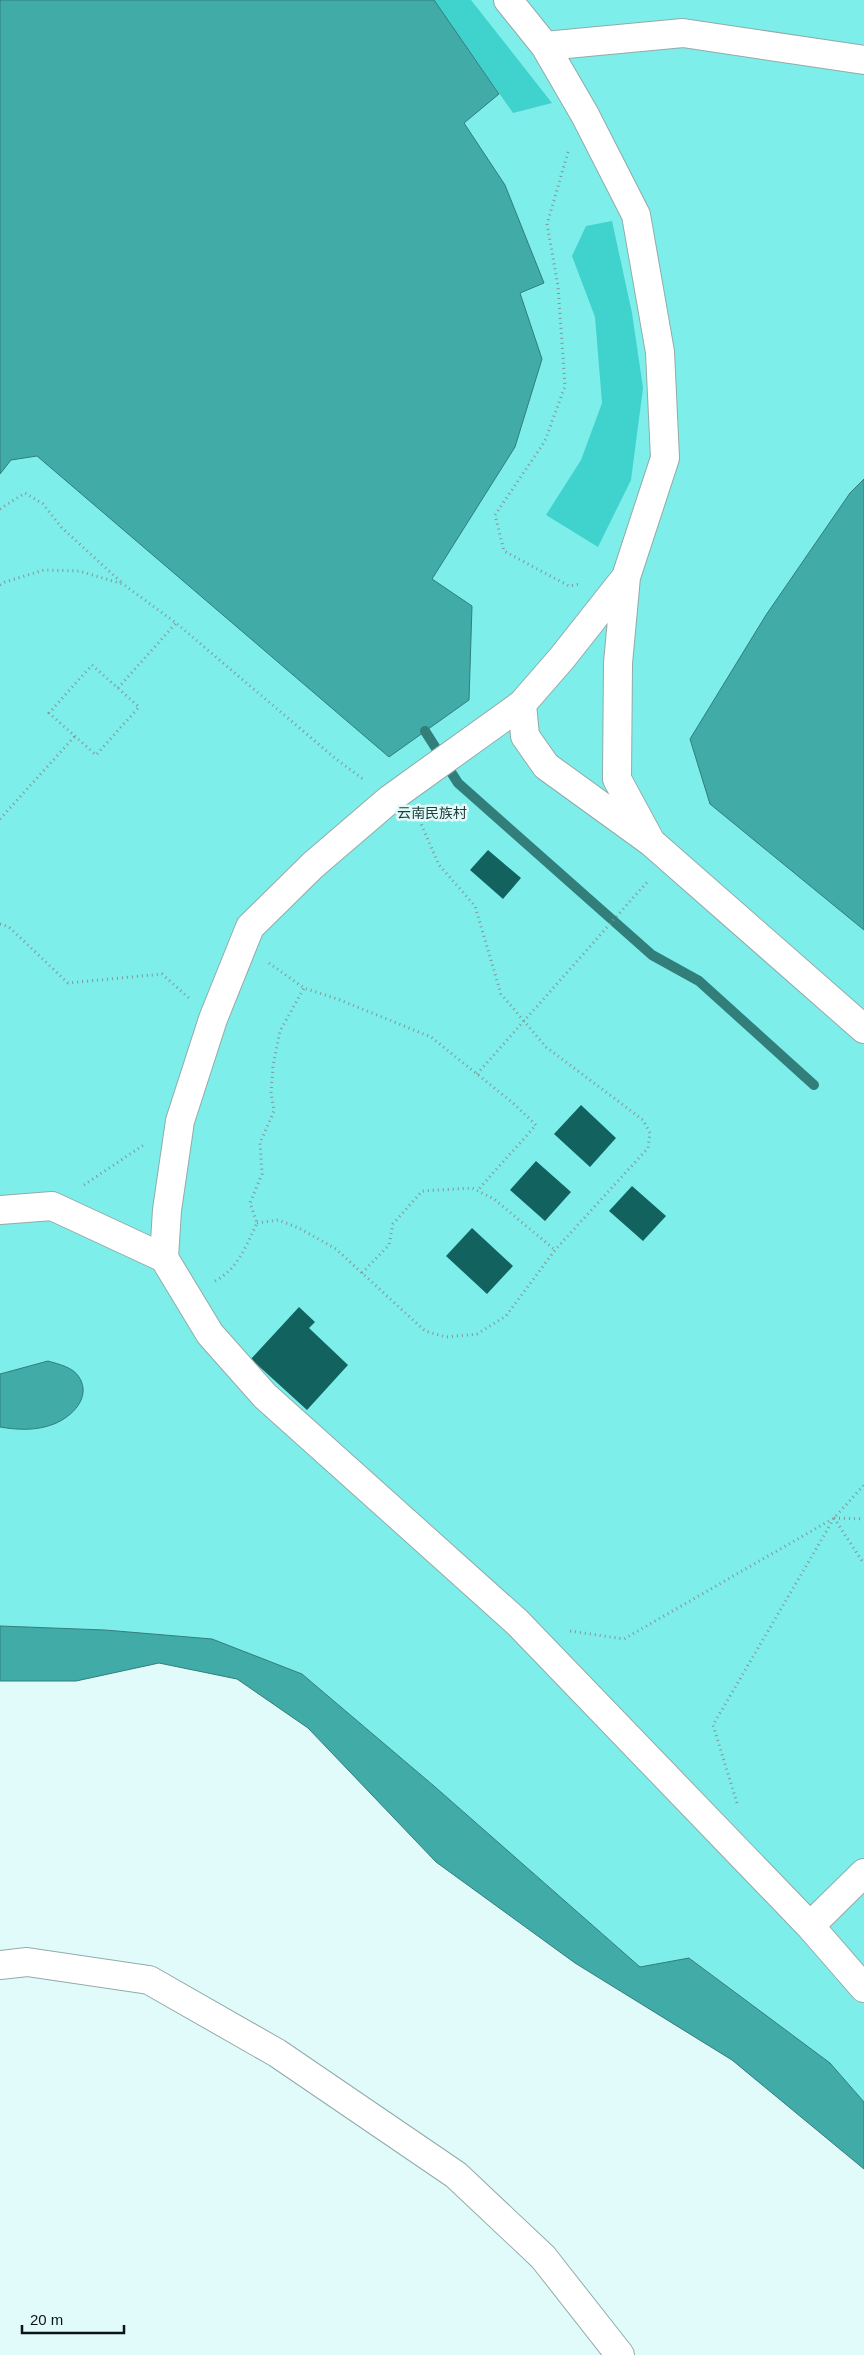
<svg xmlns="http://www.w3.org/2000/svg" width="864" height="2355" font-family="Helvetica,'Noto Sans SC',sans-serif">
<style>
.green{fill:#7eeeea}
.forest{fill:#40d2cd}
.water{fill:#41aba7;stroke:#317e7b}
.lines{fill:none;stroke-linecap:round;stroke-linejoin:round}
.stream{stroke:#317e7b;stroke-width:10}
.building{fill:#12625f}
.minor-casing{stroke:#92abaa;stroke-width:30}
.path{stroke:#839696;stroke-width:3;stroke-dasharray:1 4;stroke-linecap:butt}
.minor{stroke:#fff;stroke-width:28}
.labels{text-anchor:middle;stroke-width:5;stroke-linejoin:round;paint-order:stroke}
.park-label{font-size:14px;fill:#233b3a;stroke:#e0fbfa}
</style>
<rect width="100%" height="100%" fill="#e0fbfa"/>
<path class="green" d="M0 0H864V2102L830 2063 690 1958 640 1967 434 1786 302 1674 212 1639 105 1630 0 1626Z"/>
<path class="forest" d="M434 0H471L552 103 513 113Z
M612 221 632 313 643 388 631 480 598 547 546 515 581 460 602 403 595 317 572 256 586 226Z"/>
<path class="water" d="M0 0H434L499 94 464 123 505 185 544 283 520 293 542 359 515 447 432 579 472 606 469 700 389 757 37 456 11 460 0 474Z
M864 479V930L710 804 690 739 766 615 850 493Z
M48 1361C58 1364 73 1367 79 1377 92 1397 72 1417 54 1424 36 1431 18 1430 0 1427V1374Z
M0 1626 105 1630 212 1639 302 1674 434 1786 640 1967 689 1958 830 2063 864 2102V2169L732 2060 575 1963 436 1862 308 1728 237 1679 159 1663 76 1681H0Z"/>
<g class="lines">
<path class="stream" d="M425 731 458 783 652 955 699 981 814 1085"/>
</g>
<path class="building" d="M488 850 521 878 503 899 470 870Z
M581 1105 616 1138 590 1167 554 1134Z
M536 1161 571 1192 545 1221 510 1190Z
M632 1186 666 1216 643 1241 609 1211Z
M472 1228 513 1266 487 1294 446 1256Z
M299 1307 315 1322 309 1328 348 1365 307 1410 251 1359Z"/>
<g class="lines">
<g class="minor-casing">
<path id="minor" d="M508 0 545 46 585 115 636 215 660 352 665 458 626 577 618 663 617 779 651 842
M545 46 683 33 864 60
M626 577 562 658 522 704 390 799 313 865 250 927 213 1019 180 1121 167 1210 164 1258 210 1334 265 1396 517 1622 810 1926 864 1988
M522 704 525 736 546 766 651 842 864 1029
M0 1210 52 1206 164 1258
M810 1926 864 1873
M0 1965 27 1962 149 1980 277 2053 456 2175 543 2257 620 2355"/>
</g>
<path class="path" d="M568 152 547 224 558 286 565 386 545 441 495 515 504 551 569 586 580 584
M0 509 25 493 43 504 62 528 121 582
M0 585 5 582 44 570 79 571 123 584 176 623 336 759 363 779
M92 665 139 707 96 755 49 713Z
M118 688 176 623
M0 819 75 736
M0 924 9 927 68 983 162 974 189 998
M269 963 304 988 340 1000 431 1037 513 1103 536 1125 477 1191
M477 1074 648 881
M84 1185 145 1144
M257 1223 278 1220 299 1228 336 1249 425 1331 446 1337 477 1334 506 1316 555 1250 648 1148 650 1133 643 1120 546 1047 501 994 475 906 439 865 418 817
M362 1273 389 1245 393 1224 422 1191 472 1188 494 1199 555 1250
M215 1281C238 1269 246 1246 257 1223L250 1203 262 1174 260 1143 274 1111 271 1093 273 1066 280 1031 304 988
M834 1518 864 1564
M834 1518 864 1519
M570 1631 624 1639 834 1518 864 1485
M737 1803 713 1725 833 1520"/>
<use href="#minor" class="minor"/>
</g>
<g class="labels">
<g class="park-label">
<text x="432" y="818">云南民族村</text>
</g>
</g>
<path d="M22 2325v8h102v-8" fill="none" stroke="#0c1515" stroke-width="2.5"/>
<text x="30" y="2325" font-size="15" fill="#0c1515" stroke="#e0fbfa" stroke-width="4" paint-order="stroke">20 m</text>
</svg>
